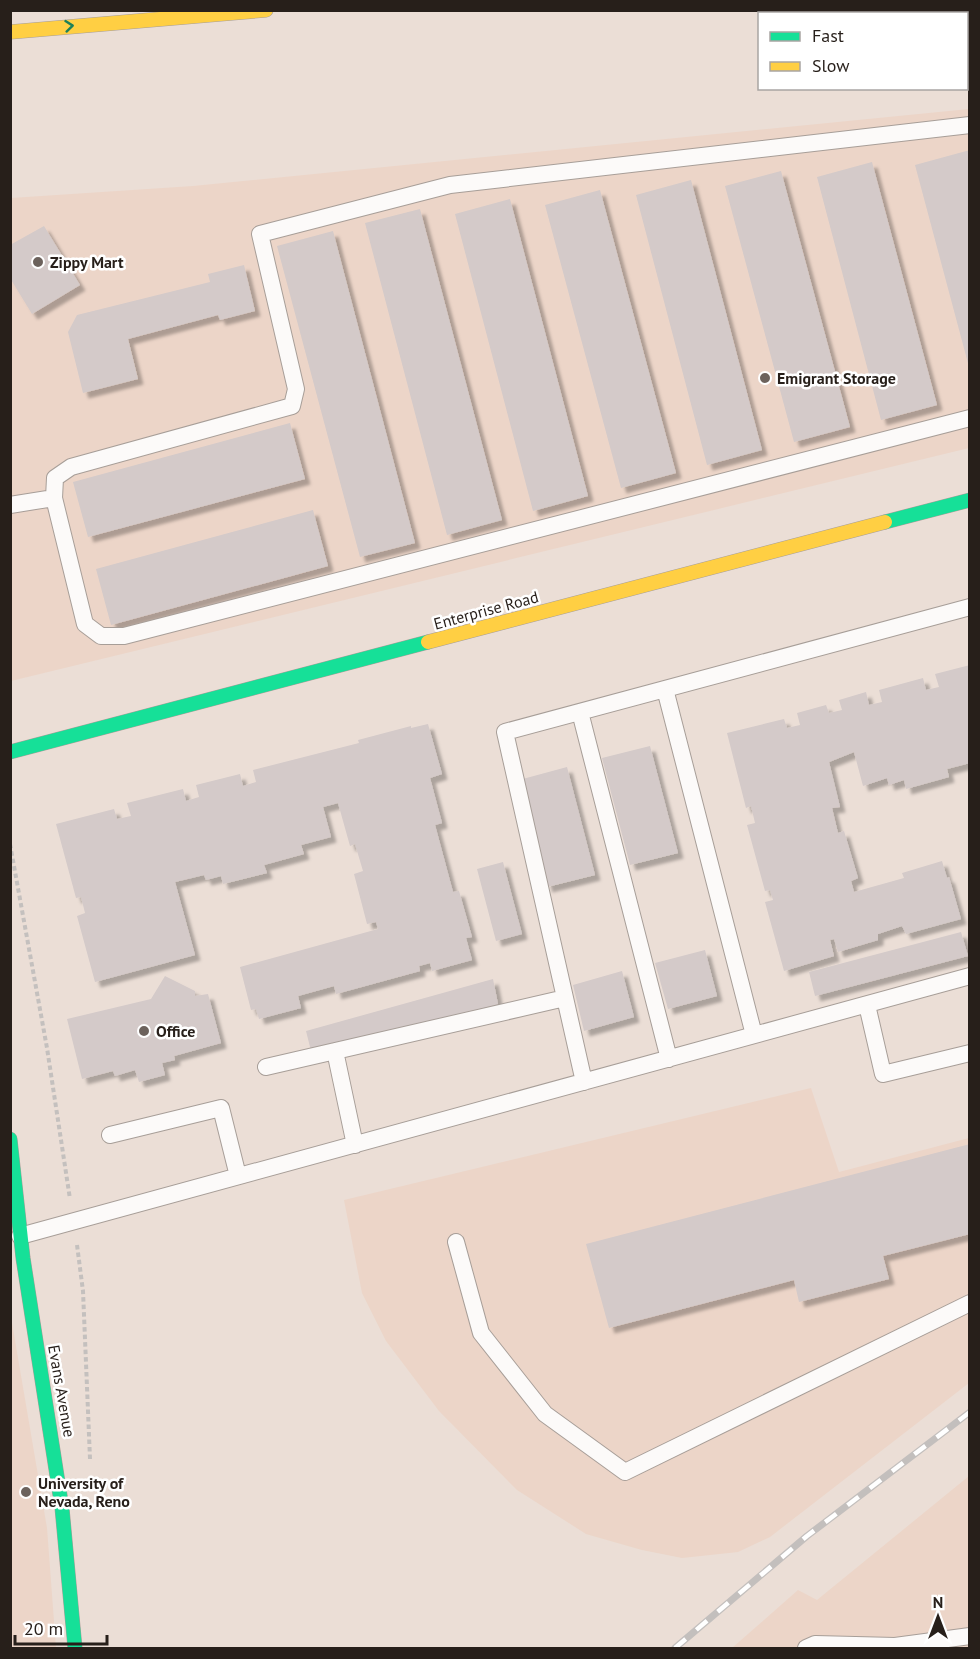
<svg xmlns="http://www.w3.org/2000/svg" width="980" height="1659" font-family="'PT Sans',sans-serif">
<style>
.built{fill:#ecd5c8}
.building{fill:#d4cac9;filter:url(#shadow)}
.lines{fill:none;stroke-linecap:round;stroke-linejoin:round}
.lane-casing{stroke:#a79e98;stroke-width:18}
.fast-casing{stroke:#a79e98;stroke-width:15}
.slow-casing{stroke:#a79e98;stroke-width:15}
.path{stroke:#c4c0be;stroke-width:4;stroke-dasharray:4.5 3;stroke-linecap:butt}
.lane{stroke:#fcfaf9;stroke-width:16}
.fast{stroke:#16e098;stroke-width:14}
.slow{stroke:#ffcf43;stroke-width:14}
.rail-casing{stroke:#c3bfbd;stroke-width:7}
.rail{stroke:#fff;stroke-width:4.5;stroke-dasharray:14;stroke-linecap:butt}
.oneway{stroke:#1e8059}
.poi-dot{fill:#6c625c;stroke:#fff;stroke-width:2}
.labels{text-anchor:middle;stroke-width:5;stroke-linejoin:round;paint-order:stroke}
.poi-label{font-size:16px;font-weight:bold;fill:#271f1a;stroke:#fff;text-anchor:start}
.street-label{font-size:16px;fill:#271f1a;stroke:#fff}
</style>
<defs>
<filter id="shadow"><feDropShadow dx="5.5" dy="5.5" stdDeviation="1.5" flood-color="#0004"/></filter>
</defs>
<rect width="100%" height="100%" fill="#ebded6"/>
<path class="built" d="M969 109V448L11 681V198L193 186Z
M811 1088 839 1172 969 1138V1383L770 1537 738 1552 682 1558 642 1550 586 1534 517 1490 439 1411 386 1341 362 1293 344 1200Z
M10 1311 47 1528 56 1648H11Z
M969 1476V1648H732L798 1590 817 1600Z"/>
<path class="building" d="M970 150V367H969L915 165Z
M872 162 937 405 881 420 817 177Z
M781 171 850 427 794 442 725 186Z
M691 180 762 450 707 465 636 195Z
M600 190 676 473 621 488 545 205Z
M510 199 588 496 533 511 455 214Z
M420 209 502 520 447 535 365 223Z
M44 226 80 285 32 314 10 278V245Z
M333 231 415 543 360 557 277 246Z
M244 265 255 311 220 320 218 315 128 339 138 379 83 393 68 332 77 315 210 282 208 274Z
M290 423 305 479 88 537 73 482Z
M313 510 328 566 111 625 96 569Z
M970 665V763L947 769 949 777 906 789 904 780 889 785 887 778 863 786 854 752 829 762 840 807 832 808 838 833 844 831 858 878 851 881 854 892 904 878 902 873 942 861 947 878 949 877 961 919 906 934 902 926 878 934V940L838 952 834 939 830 940 834 956 784 971 765 902 773 900 770 890 765 891 747 825 755 823 751 806 746 808 727 733 784 719 787 728 800 725 797 713 826 705 829 713 842 710 839 700 866 692 869 705 882 702 879 690 923 678 926 690 939 687 935 674Z
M428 724 442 774 430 778 442 823 435 825 453 892 459 891 472 937 466 938 472 960 432 971 430 963 419 966 420 971 336 994 334 986 298 996 301 1008 259 1019 256 1009 251 1010 240 967 378 929 376 922 367 924 354 874 363 871 355 844 350 846 338 803 323 807 331 837 301 845 304 854 264 865 267 873 223 884 221 876 206 880 204 875 175 882 195 955 95 982 77 916 85 913 81 897 76 898 56 824 114 809 117 819 131 816 127 803 183 789 186 801 199 797 196 785 240 774 243 786 256 782 253 770 359 743 358 740 411 726V728Z
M650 746 678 853 630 865 602 758Z
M567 767 595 875 547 887 519 780Z
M503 862 522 934 496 941 477 869Z
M961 932 968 956 815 996 809 972Z
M705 950 717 996 668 1009 655 963Z
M622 971 634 1017 584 1031 573 985Z
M165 976 195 991V996L208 994 221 1043 174 1056 175 1060 162 1063 165 1075 139 1082 135 1070 115 1076 113 1071 82 1079 67 1019 151 999Z
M493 979 498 1004 312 1055 306 1031Z
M970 1144V1234L883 1256 889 1279 799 1302 794 1280 609 1328 586 1244Z"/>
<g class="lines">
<g class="lane-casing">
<path id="lane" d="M54 498 55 478 71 467 292 406 296 389 260 234 450 185 970 125
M10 505 54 498 85 624 101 636H124L970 418
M665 689 754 1035
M580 712 669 1059
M867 1005 883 1074 970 1053
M335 1051 355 1145
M266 1067 565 998
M584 1082 505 732 970 607
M110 1135 221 1108 238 1176
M20 1236 970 976
M456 1242 481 1333 545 1414 625 1472 970 1303
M806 1648 815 1644 895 1646 970 1636"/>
</g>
<g class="fast-casing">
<path id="fast" d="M885 522 970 500
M10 752 428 642
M10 1139 23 1258 62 1508 75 1648"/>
</g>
<g class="slow-casing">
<path id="slow" d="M10 32 266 10
M428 642 885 522"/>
</g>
<path class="path" d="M10 844 47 1048 70 1199
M77 1245 83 1291 90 1459"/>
<use href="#lane" class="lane"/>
<use href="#fast" class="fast"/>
<use href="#slow" class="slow"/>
<g class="rail-casing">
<path id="rail" d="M675 1648 807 1536 970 1412"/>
</g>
<use href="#rail" class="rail"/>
</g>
<defs><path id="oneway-chevron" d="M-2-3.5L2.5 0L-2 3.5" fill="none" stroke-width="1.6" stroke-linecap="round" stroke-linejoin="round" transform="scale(1.5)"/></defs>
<use class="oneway" href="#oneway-chevron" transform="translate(69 26) rotate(-6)"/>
<g class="poi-dot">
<circle cx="38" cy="262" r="6"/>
<circle cx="765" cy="378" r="6"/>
<circle cx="144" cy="1031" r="6"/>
<circle cx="26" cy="1492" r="6"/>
</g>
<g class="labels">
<g class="poi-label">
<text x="50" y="268">Zippy Mart</text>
<text x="777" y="384">Emigrant Storage</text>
<text x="156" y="1037">Office</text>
<text x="38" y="1489">University of<tspan x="38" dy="18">Nevada, Reno</tspan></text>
</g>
<g class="street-label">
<text transform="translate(486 610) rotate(-15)" y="6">Enterprise Road</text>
<text transform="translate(62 1391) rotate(80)" y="6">Evans Avenue</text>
</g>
</g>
<rect width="980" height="1659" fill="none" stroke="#271f1a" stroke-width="24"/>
<rect x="758" y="12" width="210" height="78" fill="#ffffff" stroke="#a9a5a3" stroke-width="1.5"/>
<rect x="770" y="32" width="30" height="9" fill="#16e098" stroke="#a9a5a3" stroke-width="1.5"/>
<text x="812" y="42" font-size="18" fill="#271f1a">Fast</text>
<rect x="770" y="62" width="30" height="9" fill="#ffcf43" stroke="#a9a5a3" stroke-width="1.5"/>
<text x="812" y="72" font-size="18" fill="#271f1a">Slow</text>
<g transform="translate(938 1617)" stroke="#ffffff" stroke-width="4.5" paint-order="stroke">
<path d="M0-4.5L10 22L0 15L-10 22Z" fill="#271f1a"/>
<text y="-9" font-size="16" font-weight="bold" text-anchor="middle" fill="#271f1a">N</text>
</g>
<path d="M15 1635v9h92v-9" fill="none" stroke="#271f1a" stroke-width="3"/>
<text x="24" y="1635" font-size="18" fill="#271f1a" stroke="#ffffff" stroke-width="4.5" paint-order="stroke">20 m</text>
</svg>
